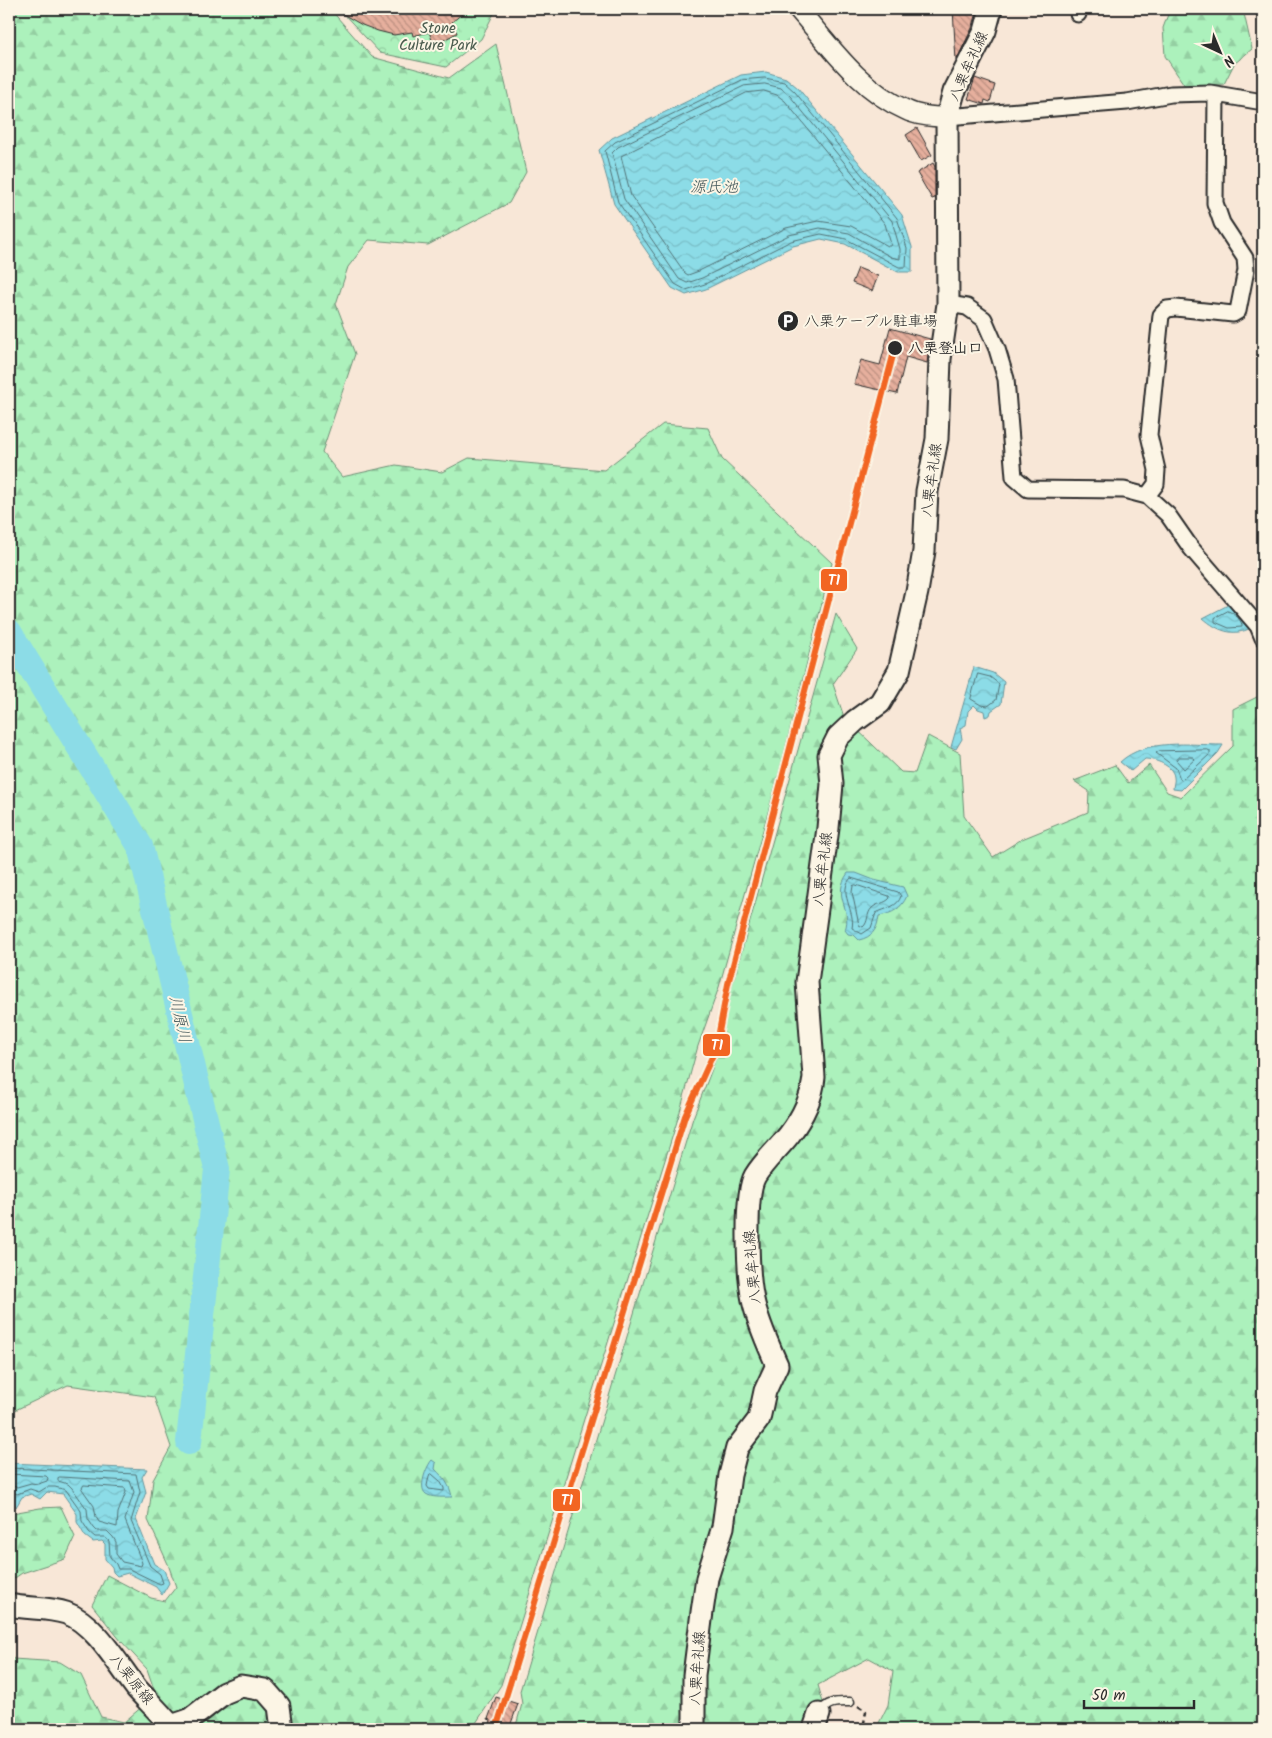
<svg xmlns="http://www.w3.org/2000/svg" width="1272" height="1738" font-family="Kalam,'Klee One',sans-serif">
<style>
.forest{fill:url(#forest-firs);stroke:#6c8e74}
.park{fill:url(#park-crowns);stroke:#6c8e74}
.water{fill:url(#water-waves);stroke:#65959c}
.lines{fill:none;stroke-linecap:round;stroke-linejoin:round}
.shore{stroke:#527276;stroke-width:1}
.river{stroke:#8cdce7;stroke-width:26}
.building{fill:url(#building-back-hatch);stroke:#2b2b2b}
.service-casing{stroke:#2b2b2b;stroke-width:11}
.minor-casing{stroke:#2b2b2b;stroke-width:19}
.tertiary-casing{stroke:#2b2b2b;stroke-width:22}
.secondary-casing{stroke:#2b2b2b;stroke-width:25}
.path{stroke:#2b2b2b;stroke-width:2.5;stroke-dasharray:5 4;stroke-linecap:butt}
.service{stroke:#fcf5e5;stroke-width:8}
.minor{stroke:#fcf5e5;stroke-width:15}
.tertiary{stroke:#fcf5e5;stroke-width:19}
.secondary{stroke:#fcf5e5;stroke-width:21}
.tram-1-casing{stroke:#fcf5e5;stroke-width:10}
.tram-1{stroke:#f26522;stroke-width:6}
.stop-dot{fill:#2b2b2b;stroke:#fcf5e5;stroke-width:2}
.labels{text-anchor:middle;stroke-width:4;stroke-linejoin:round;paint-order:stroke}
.park-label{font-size:15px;fill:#4b5c4f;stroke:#fcf5e5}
.street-label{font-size:15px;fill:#2b2b2b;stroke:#fcf5e5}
.poi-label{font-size:15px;fill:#2b2b2b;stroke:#fcf5e5;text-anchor:start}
.stop-label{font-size:15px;font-weight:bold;fill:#2b2b2b;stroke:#fcf5e5;text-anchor:start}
.water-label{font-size:16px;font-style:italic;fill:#43575a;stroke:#fcf5e5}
.line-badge{stroke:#fcf5e5;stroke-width:2}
.badge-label{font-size:14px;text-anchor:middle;font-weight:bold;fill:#fff}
</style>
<defs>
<pattern id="forest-firs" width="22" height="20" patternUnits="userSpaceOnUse" patternTransform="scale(1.25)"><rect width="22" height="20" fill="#acf1bc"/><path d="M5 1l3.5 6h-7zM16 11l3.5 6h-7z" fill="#94cfa2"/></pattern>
<pattern id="park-crowns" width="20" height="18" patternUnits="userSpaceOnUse" patternTransform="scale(1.25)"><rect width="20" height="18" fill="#acf1bc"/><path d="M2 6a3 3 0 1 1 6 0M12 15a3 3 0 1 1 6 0" fill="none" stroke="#94cfa2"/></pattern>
<pattern id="water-waves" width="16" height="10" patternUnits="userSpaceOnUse" patternTransform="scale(1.25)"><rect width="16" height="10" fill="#8cdce7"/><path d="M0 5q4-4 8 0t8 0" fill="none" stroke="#79bdc6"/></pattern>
<pattern id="building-back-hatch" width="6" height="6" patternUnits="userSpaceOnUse" patternTransform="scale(1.25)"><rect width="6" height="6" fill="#e6af9d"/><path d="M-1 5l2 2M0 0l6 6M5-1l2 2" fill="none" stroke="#bb8f80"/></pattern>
</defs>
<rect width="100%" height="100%" fill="#f8e7d7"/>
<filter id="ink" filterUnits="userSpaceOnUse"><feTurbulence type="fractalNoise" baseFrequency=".02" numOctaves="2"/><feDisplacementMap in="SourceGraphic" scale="10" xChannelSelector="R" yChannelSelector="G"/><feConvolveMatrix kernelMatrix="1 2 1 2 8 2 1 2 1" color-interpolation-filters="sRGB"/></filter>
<g filter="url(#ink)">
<path class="forest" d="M9 9H330L372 57 449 78 496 44 526 172 509 203 428 245 369 240 348 267 336 304 355 354 322 452 342 477 396 465 442 472 469 458 604 470 663 424 708 428 722 459 832 563 780 769 719 987 698 1046 679 1115 501 1685 472 1729H9V1651L13 1659 60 1662 81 1675 101 1717 124 1722 156 1695 147 1669 121 1641 92 1605 107 1575 151 1598 165 1601 176 1587 168 1564 148 1520 153 1480 171 1447 154 1397 68 1385 9 1413Z
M1170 9H1243L1252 49 1234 64 1224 84 1185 86 1165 56 1163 28Z
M836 614 857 649 833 684 844 717 901 772 915 773 928 736 960 753 964 816 993 857 1022 839 1088 812 1089 791 1074 781 1115 765 1128 783 1149 765 1167 792 1181 797 1233 746V709L1263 694V1729H876L888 1705 893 1671 869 1658 818 1685 828 1720 825 1729H515L522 1704 520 1691 693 1118 719 1051 732 986Z
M61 1507 75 1537 65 1559 22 1573 9 1582V1511L12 1513 40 1508Z"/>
<path class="park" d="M339 9H496L481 39 446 67 380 53Z"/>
<path class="water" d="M766 72 786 78 798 88 902 215 912 247V272H898L845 244 821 239 793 246 706 289 686 295 672 288 614 204 599 150 612 138 741 75Z
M1230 604 1251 628C1233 637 1218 631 1203 618Z
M974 667 993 673 1004 682 1001 704 991 711 990 715 985 717 984 711 978 709 974 705 968 711 966 725 960 728 962 739 956 749 951 747Z
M1223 745 1218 753 1181 790 1173 789C1173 785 1175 781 1174 777 1173 765 1154 759 1145 759L1131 771 1120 762C1146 738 1189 745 1223 745Z
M848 873H856L874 880 903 887 907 896C901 909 893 913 879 916 877 930 872 937 859 940L854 935 848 934 845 930C853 908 831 897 848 873Z
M432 1460 436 1463 435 1469C444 1478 450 1485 452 1497 445 1497 434 1498 428 1495 416 1491 427 1465 432 1460Z
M9 1463 147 1469 142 1477 146 1492 136 1519 154 1564 164 1570 169 1583 162 1595 156 1587 128 1573 117 1576 113 1572 112 1567 105 1559V1544L102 1541 93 1542 85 1536 77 1522V1514L63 1494 47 1492 40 1499 31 1494 22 1497 16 1507 9 1491Z"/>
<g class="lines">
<path class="shore" d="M765 78 784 82 795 92 897 218 907 248 906 267H899L846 239 821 234 791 241 705 284 686 290 675 284 618 202 605 151 615 142 742 80Z
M765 84 781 88 790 96 892 221 900 249V259L891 257 849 233 820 228 789 235 702 278 687 283 679 279 624 199 612 153 618 147 744 86Z
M764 91 777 95 785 101 885 224 891 244 890 246H888L851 226 818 221 786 228 699 271 688 275 685 273 631 196 621 156 746 93Z
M1228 611C1234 613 1243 621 1242 627L1229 628 1215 622V618Z
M978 674 990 677 999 684 996 700 988 706 981 705 971 699Z
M1208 750 1210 751V754L1182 780 1180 779 1176 768 1156 753 1159 751Z
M1179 757H1193L1195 759 1184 769 1176 760Z
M851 878 898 892 901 896C898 907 886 908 876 913L871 928 862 934 852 928C856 912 837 891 851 878Z
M856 885 889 896 890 898C885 904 877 903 872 908 866 914 869 922 863 927L859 925 852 892 853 886Z
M9 1468 136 1474 140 1492 131 1521 150 1566 160 1574 163 1583 160 1584 129 1569H118L116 1564 110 1557 109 1541 104 1537H95L89 1532 82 1521 81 1511 66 1490 55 1487H47L39 1492 30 1489 17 1494 9 1491
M9 1474 46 1476 48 1478 47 1481 38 1484 31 1483 17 1487 9 1485
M432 1474 440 1481 444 1488V1491L429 1489 427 1486 429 1476Z
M60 1477 130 1481 134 1492 125 1520 142 1563 141 1566 122 1562 116 1554V1542L113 1537 107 1531H97L94 1528 88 1519 87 1509 72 1488 68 1484 58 1481V1478Z
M84 1485 125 1488 126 1492 118 1513 117 1527 99 1522 96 1517 94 1506 82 1489Z"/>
<path class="river" d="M9 632 140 846 217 1169 189 1442"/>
</g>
<path class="building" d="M334 9H468L452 22 457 33 434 45 429 32 413 36 412 32 394 35 378 31 362 25Z
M953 9H978L973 26 956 61Z
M975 78 995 85 990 102 985 100 984 104 968 99Z
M917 128 932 155 921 161 906 135Z
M933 163 935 167V198L932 199 917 173Z
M858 268 878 276 872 291 852 283Z
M890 328 930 339 927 363 906 357 897 394 854 384 861 360 880 365Z
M496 1697 518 1704 509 1729H489L491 1720 488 1719Z"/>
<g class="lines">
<g class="service-casing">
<path id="service" d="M820 1713C827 1701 837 1702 850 1702"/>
</g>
<g class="minor-casing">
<path id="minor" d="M1078 9V14
M947 117 1127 102 1171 94 1210 93 1263 102
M948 304 967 307 984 319 997 349 1006 379 1014 477 1028 489 1124 490 1147 496 1168 515 1191 548 1258 626 1263 638
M1147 496 1156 484 1157 470 1149 435 1161 315 1167 309 1176 308 1233 314 1238 311 1246 270 1245 258 1222 223 1215 203 1216 94"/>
</g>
<g class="tertiary-casing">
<path id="tertiary" d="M798 9C830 46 860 90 906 110 918 116 934 117 947 117"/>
</g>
<g class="secondary-casing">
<path id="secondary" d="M9 1605C28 1609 48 1607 66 1613 95 1623 119 1666 137 1689 148 1701 160 1713 171 1726L189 1720 224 1693 241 1686 265 1690 279 1706 282 1729
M694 1729V1675L702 1612 707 1578 723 1527 730 1475 737 1448 759 1419 765 1391 777 1365C768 1344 758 1323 753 1300 748 1278 744 1195 755 1176 764 1161 778 1149 789 1135 802 1118 812 1099 814 1077L807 982 828 828 832 784 829 755 838 737 855 721 880 703 899 671 917 592 924 551 927 491 937 439 940 359 948 304 947 117 954 92 985 31 991 9
M814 1729 819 1714"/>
</g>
<path class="path" d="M858 1706 866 1711 863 1729"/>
<use href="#service" class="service"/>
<use href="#minor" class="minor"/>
<use href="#tertiary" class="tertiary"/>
<use href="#secondary" class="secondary"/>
<g class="tram-1-casing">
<path id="tram-1" d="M496 1729 685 1116 716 1048 728 984 895 348"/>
</g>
<use href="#tram-1" class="tram-1"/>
</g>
</g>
<defs>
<g id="parking-disc" transform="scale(1.125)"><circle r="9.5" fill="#2b2b2b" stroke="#fcf5e5"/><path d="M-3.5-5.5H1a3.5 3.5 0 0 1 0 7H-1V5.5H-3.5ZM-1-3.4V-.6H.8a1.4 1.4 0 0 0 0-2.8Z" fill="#fff"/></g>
</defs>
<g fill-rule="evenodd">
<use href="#parking-disc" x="788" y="321"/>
</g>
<circle class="stop-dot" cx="895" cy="348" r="8"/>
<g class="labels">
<g class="park-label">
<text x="438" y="33">Stone<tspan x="438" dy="17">Culture Park</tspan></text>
</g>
<g class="street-label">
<text transform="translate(968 66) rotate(-66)" y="5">八栗牟礼線</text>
<text transform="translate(931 480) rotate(-82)" y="5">八栗牟礼線</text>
<text transform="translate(822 869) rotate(-83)" y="5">八栗牟礼線</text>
<text transform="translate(752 1267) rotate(-95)" y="5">八栗牟礼線</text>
<text transform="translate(697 1668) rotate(-86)" y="5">八栗牟礼線</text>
<text transform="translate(132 1679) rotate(51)" y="5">八栗原線</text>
</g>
<g class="poi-label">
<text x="804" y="326">八栗ケーブル駐車場</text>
</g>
<g class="stop-label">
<text x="908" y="353">八栗登山口</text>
</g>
<g class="water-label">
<text x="714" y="192">源氏池</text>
<text transform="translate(181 1019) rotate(77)" y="6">川原川</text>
</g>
</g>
<g class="line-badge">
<rect x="820" y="568" width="28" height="24" rx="5" fill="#f26522"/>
<rect x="702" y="1033" width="29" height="24" rx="5" fill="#f26522"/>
<rect x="552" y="1488" width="29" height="24" rx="5" fill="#f26522"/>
</g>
<g class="badge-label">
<text x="834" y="585">T1</text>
<text x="717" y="1050">T1</text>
<text x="567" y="1505">T1</text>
</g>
<rect width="1272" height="1738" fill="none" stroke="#fcf5e5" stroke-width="30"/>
<rect x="15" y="15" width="1242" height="1708" fill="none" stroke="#2b2b2b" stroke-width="2" filter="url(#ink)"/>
<g transform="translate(1220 52) rotate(136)" stroke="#fcf5e5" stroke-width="4" paint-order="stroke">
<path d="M0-4L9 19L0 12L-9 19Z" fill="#2b2b2b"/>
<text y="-8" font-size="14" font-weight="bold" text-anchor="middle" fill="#2b2b2b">N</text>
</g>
<path d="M1084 1700v8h110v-8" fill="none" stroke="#2b2b2b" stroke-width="2.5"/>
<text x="1092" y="1700" font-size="15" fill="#2b2b2b" stroke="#fcf5e5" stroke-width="4" paint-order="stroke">50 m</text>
</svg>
